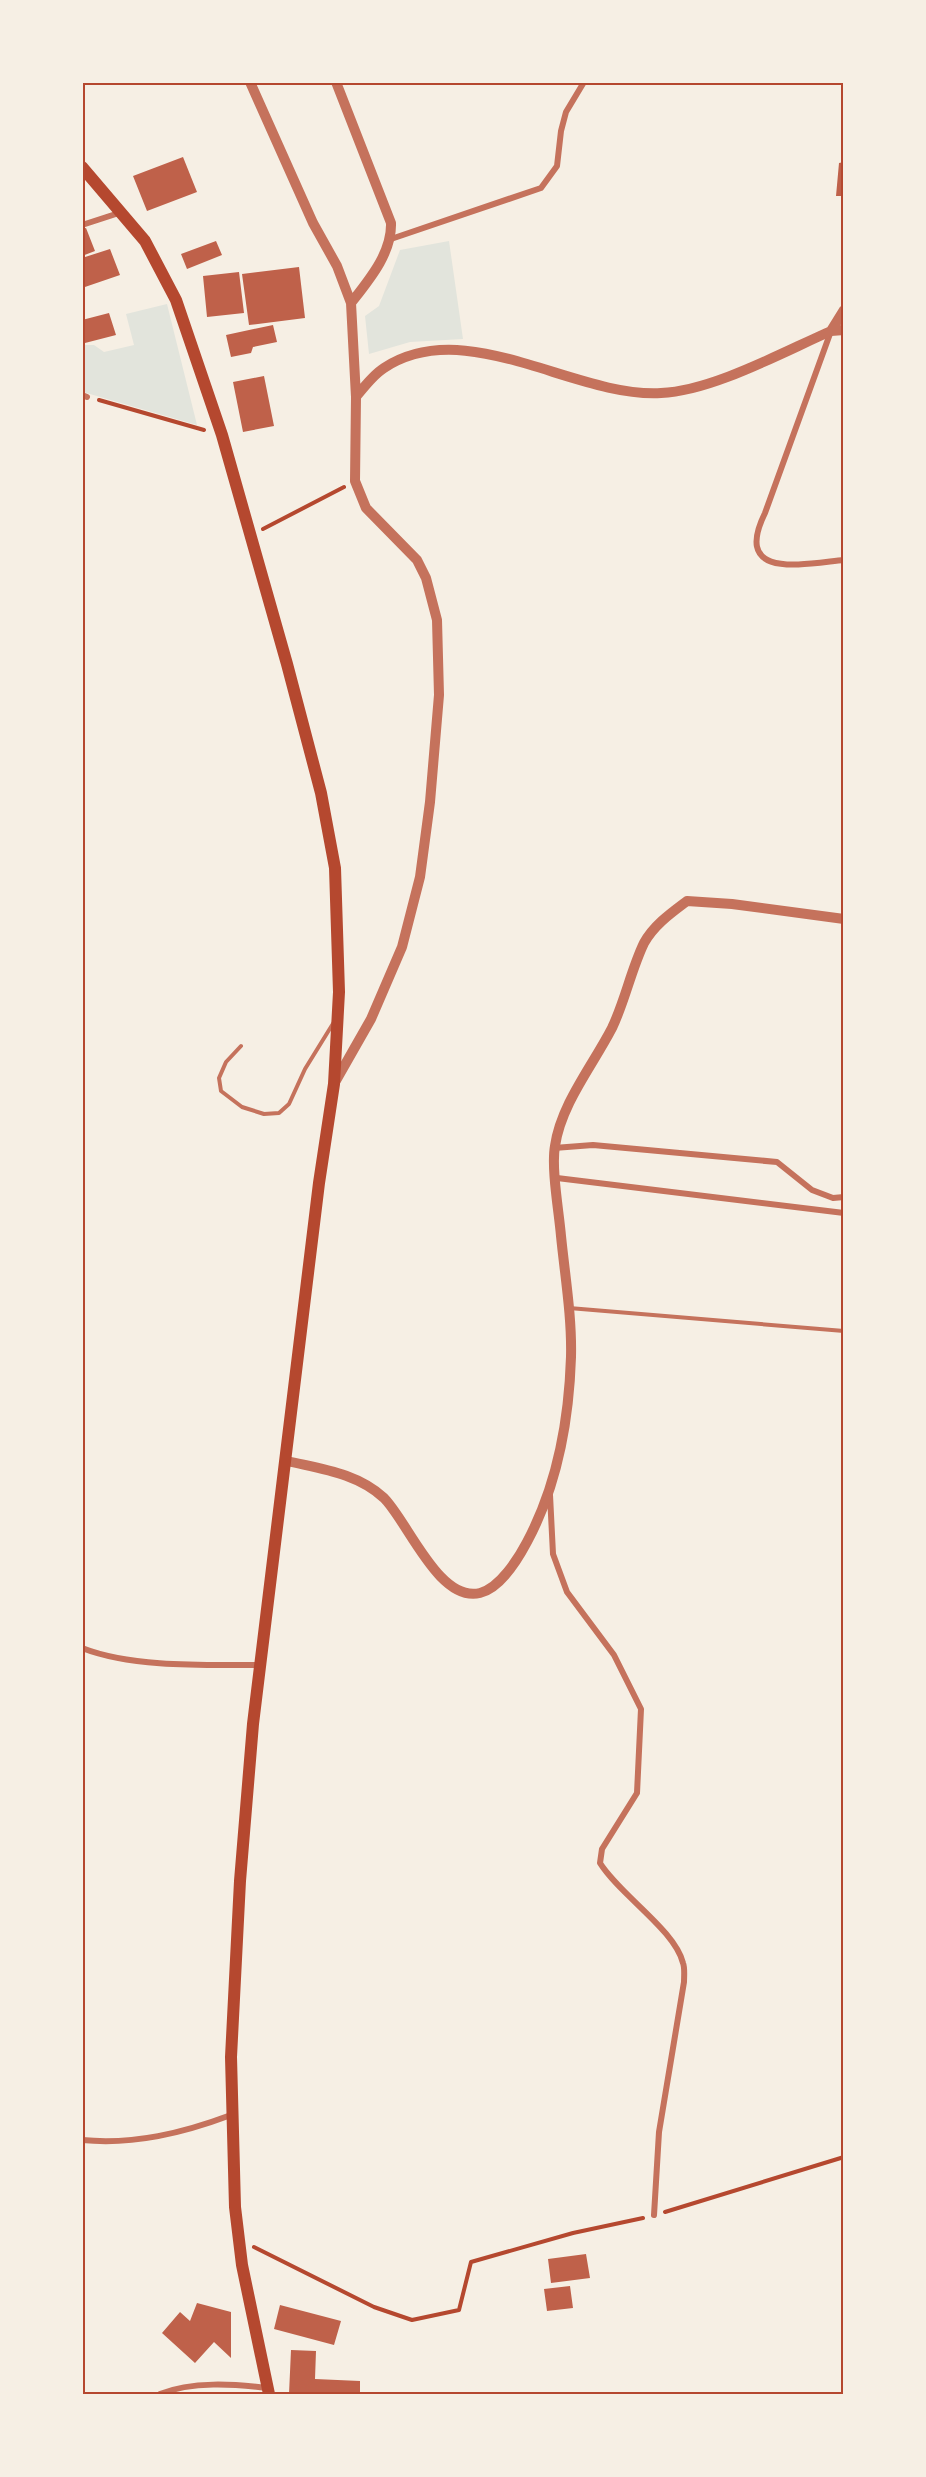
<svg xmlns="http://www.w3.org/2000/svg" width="926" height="2477" font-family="Roboto,sans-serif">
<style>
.green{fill:#e2e4dc}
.building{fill:#bf614a}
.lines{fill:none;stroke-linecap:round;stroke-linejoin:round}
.path{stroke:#b5482f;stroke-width:4}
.service{stroke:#c5725c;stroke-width:4}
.minor{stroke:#c5725c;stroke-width:6}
.tertiary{stroke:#c5725c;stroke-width:10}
.secondary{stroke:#b5482f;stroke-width:12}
.neatline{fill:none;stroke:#b5482f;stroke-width:2}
</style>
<rect width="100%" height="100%" fill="#f6efe4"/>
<path class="green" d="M449 241 463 339 410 342 369 354 365 316 379 306 400 250Z
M167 304 197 425 83 392V345H94L104 352 134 345 126 314Z"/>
<path class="building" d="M183 157 197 192 147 211 133 176Z
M844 162V196H836L839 163Z
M86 228 95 251 82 256V229Z
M216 241 222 255 187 269 181 254Z
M110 249 120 275 82 288V258Z
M299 267 305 318 249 325 242 274Z
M239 272 244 313 207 317 203 276Z
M109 313 116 335 85 343 82 320Z
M273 325 277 342 253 347 251 353 231 357 226 335Z
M264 376 274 426 243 432 233 382Z
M586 2254 590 2278 551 2283 548 2259Z
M570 2286 573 2308 547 2311 544 2289Z
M197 2303 231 2312V2358L214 2342 195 2363 162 2333 180 2312 190 2321Z
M280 2305 341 2321 334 2345 274 2329Z
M291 2350 316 2351 315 2379 360 2381V2394H289Z"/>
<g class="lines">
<path class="path" d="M99 400 204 430
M263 529 344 487
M665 2212 844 2157
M254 2247 374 2307 412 2320 459 2310 471 2262 573 2233 643 2218"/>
<path class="service" d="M241 1046 226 1062 219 1078 221 1091 242 1107 264 1114 279 1113 289 1104 305 1069 334 1022
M569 1308 844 1331"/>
<path class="minor" d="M82 225 122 212
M391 239 541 188 557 166 561 131 566 112 584 82
M831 331 765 513C732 580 803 564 844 560
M82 395 87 397
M554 1148 593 1145 777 1162 812 1190 833 1198 844 1197
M557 1178 844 1213
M550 1495 553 1554 567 1592 614 1655 641 1709 637 1793 602 1849 600 1863C620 1895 675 1930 683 1963 685 1968 684 1976 684 1982L659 2132 654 2215
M82 1648C133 1668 207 1665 261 1665
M82 2140C134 2145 183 2133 231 2115
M160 2394C192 2381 234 2384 267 2388"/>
<path class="tertiary" d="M250 82 313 223 337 266 351 303 356 397 355 481 366 508 417 560 426 578 437 620 439 695 430 802 420 877 402 947 371 1019 334 1084
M336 82 391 223C392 253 369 280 351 303
M831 331 844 310
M356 397C364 387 373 375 384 368 466 314 574 398 661 393 712 391 783 352 831 331L844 330
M287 1461C321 1469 357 1473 384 1498 408 1522 439 1603 480 1593 500 1588 518 1559 527 1542 557 1486 569 1420 571 1357 572 1317 565 1276 561 1236 559 1212 551 1168 555 1146 561 1104 593 1065 612 1028 625 1001 631 970 644 943 654 925 671 913 687 901L732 904 844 919"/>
<path class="secondary" d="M82 167 145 241 176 300 222 435 287 664 321 793 335 868 339 992 334 1084 319 1183 253 1724 240 1881 231 2057 235 2207 242 2265 269 2394"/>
</g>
<rect width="926" height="2477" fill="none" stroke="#f6efe4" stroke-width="168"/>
<rect x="84" y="84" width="758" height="2309" class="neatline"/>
</svg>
